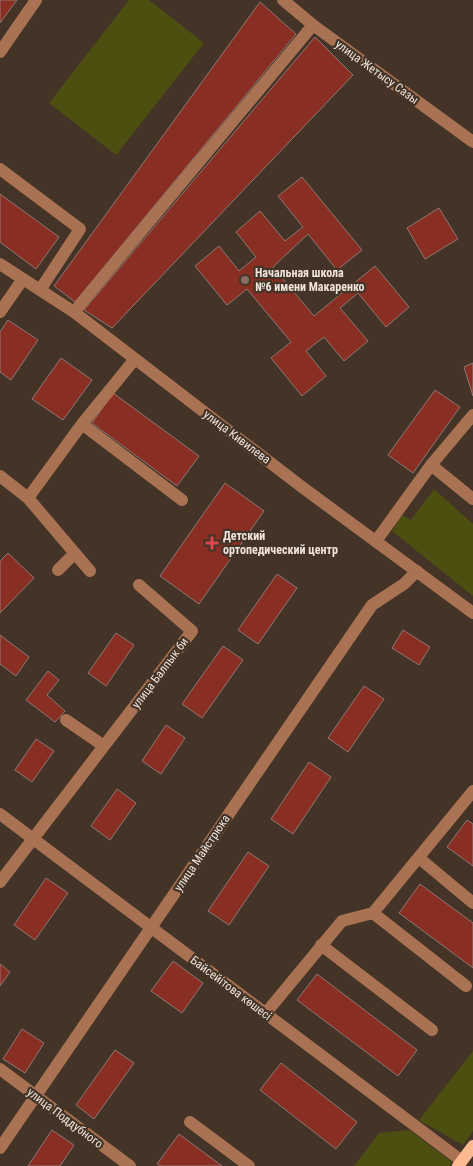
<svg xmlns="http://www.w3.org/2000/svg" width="473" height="1166" font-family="'Roboto Condensed',sans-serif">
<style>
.green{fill:#4d4f10}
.building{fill:#882e23;stroke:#907874}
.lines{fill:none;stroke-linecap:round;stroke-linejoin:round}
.minor{stroke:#a97252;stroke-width:12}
.major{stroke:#fdb992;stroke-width:12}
.education-dot{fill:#8d6e63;stroke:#433427;stroke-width:2}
.health-dot{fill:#e0444e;stroke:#433427;stroke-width:2}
.labels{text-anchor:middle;stroke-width:4.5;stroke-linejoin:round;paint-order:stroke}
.street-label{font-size:12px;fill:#eee4dc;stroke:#433427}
.poi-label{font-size:12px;font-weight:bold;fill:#eee4dc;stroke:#433427;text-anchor:start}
</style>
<rect width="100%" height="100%" fill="#433427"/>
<path class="green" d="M129 0H149L204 43 116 155 49 103Z
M434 489 473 524V596L392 531 402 515 411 520Z
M473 1051V1131L463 1145 419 1120Z
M409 1130 452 1162 450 1166H354L379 1133Z"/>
<path class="building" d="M0 0H17L0 23Z
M260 2 296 34 75 302 54 286Z
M315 37 353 75 112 328 84 310Z
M302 177 362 250 337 270 308 234 273 267 314 316 375 266 409 307 386 327 358 293 340 308 368 341 344 361 324 337 306 351 326 376 302 396 271 358 291 342 247 289 227 305 195 266 219 246 239 271 256 257 236 232 260 211 285 241 303 227 278 196Z
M0 194 59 237 36 269 0 242Z
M439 208 458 239 425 259 407 228Z
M8 320 38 340 11 380 0 372V332Z
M61 358 92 380 63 420 32 399Z
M473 363V396L464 367Z
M435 390 460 407 413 473 388 455Z
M113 393 199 456 177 486 92 423Z
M225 483 264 511 199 604 160 576Z
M8 553 34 578 0 613V561Z
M277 574 297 588 258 644 238 630Z
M403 630 430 647 419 665 392 648Z
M116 633 134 645 106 686 88 673Z
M0 635 29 657 16 676 0 664Z
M223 646 243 660 202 718 182 704Z
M48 671 59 680 47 695 65 711 55 722 26 700Z
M364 686 384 699 348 752 328 738Z
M166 725 185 738 161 774 142 761Z
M36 739 54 751 32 782 15 770Z
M309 762 331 777 293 834 271 819Z
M117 789 136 803 110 840 91 826Z
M467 820 473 824V866L447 847Z
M248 852 269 866 229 925 208 911Z
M46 878 68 893 35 940 14 925Z
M420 884 473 923V968L399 913Z
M173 961 203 983 182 1013 151 991Z
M0 964 10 972 0 986Z
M317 974 417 1050 398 1076 297 1000Z
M22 1029 44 1043 25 1073 3 1059Z
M115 1050 134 1063 94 1119 76 1105Z
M281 1063 357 1122 336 1149 260 1090Z
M52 1130 74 1145 60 1166H28Z
M179 1134 222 1166H161L157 1164Z"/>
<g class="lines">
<path class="minor" d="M283 0 313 25 473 142
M0 52 36 0
M0 169 80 229 40 290
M0 264 74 312 302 487 473 613
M0 312 23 279
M74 312 313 25
M473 415 431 465 473 499
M82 424 182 500
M0 476 28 498 90 571
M28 498 82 424 135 359
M376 541 431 465
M58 570 75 553
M66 720 104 746
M0 814 462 1161
M419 858 473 903
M0 882 192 631 139 585
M373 913 466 986
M321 945 432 1030
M265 1014 342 921 373 913 473 791
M0 1069 130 1166
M190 1122 249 1166
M0 1148 372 605 404 584 417 571"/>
<path class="major" d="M458 1166 473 1146"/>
</g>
<circle class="education-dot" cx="245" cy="280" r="5"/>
<path class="health-dot" d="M209.5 535.5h5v5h5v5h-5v5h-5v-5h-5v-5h5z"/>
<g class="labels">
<g class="street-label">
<text transform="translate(377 72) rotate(36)" y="4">улица Жетысу Сазы</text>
<text transform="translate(237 437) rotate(37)" y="4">улица Кивилева</text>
<text transform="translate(160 673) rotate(-53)" y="4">улица Балпык би</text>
<text transform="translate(202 853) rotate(-56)" y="4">улица Майстрюка</text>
<text transform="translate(231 988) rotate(37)" y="4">Байсейітова көшесі</text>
<text transform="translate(65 1118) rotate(37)" y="4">улица Поддубного</text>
</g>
<g class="poi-label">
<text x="255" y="277">Начальная школа<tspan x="255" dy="14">№6 имени Макаренко</tspan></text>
<text x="223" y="540">Детский<tspan x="223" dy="14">ортопедический центр</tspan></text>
</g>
</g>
</svg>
